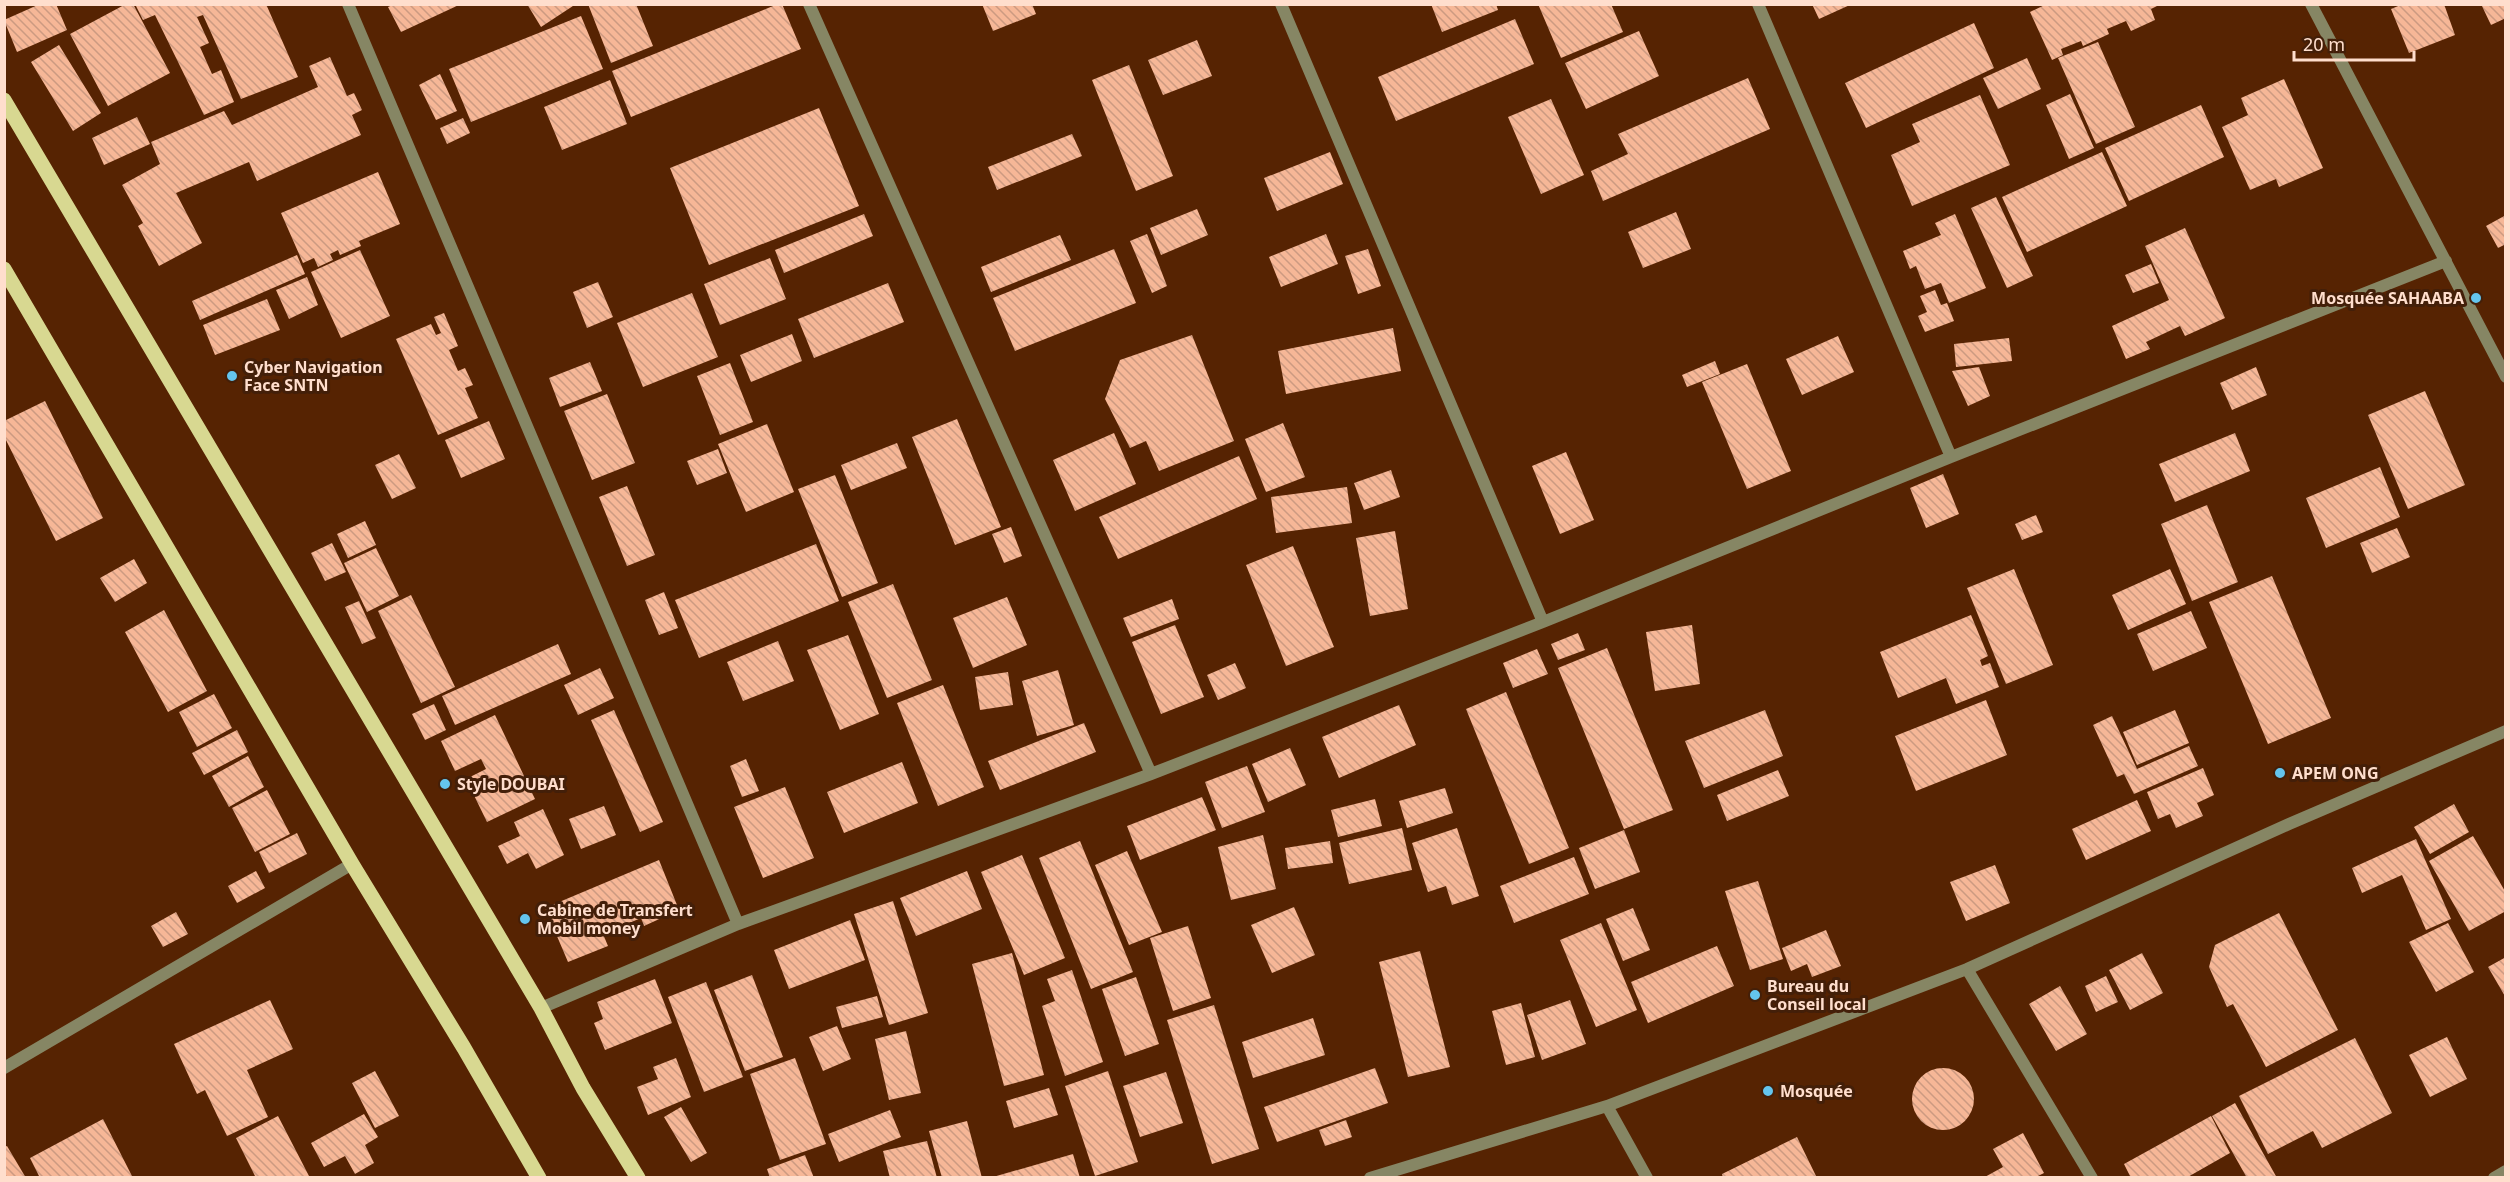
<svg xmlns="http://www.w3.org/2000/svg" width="2510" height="1182" font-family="'Noto Sans',sans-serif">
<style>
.building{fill:url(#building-back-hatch)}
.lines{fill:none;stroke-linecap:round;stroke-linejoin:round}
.minor{stroke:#868664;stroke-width:12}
.primary{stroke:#d8d891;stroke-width:15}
.poi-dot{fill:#64c5ee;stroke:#431f09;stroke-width:2}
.labels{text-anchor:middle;stroke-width:6;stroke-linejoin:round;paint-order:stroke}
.poi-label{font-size:16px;font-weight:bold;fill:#ffdecd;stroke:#431f09;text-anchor:start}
</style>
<defs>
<pattern id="building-back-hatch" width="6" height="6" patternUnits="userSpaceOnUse" patternTransform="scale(1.5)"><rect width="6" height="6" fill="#f6b797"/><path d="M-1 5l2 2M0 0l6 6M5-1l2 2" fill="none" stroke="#cc9a81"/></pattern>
</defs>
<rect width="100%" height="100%" fill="#562302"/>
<path class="building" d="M40 4H56L67 30 17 52 4 20Z
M126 4H133L170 73 108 106 70 34Z
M135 4H266L298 77 241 99 203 15 197 17 209 43 200 47 212 74 221 70 234 102 204 115 155 15 143 20Z
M395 4H461L401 32 388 7Z
M527 4H576L541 27Z
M588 4H636L653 46 611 63Z
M778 4H782L801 49 631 117 612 71Z
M982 4H1032L1036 14 993 31Z
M1431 4H1496L1498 10 1442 32Z
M1538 4H1611L1623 32 1561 58Z
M1812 4H1852L1819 19Z
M2047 4H2161L2151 9 2155 20 2131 31 2126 21 2107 29 2109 34 2083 46 2081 41 2061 49 2063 55 2052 60 2030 12Z
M2403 4H2444L2455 35 2409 53 2391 9Z
M2481 4H2506V18L2491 25Z
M581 16 603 69 471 122 449 69Z
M1515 19 1534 64 1396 121 1378 77Z
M1974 23 1994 68 1866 128 1845 83Z
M1639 31 1659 76 1586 109 1565 63Z
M1197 40 1212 76 1163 95 1148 60Z
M2098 42 2135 127 2096 144 2058 58Z
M59 45 101 113 73 131 31 62Z
M330 57 347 96 354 93 362 110 352 115 361 135 257 181 249 162 176 193 202 243 159 266 138 226 143 223 122 185 160 164 151 142 224 111 232 125 318 87 309 66Z
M2027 58 2041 89 1998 109 1983 78Z
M1129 65 1173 176 1136 191 1092 80Z
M440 74 457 111 436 120 419 85Z
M1748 78 1770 129 1603 201 1591 171 1628 154 1618 134Z
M2284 79 2323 168 2279 187 2276 179 2250 190 2222 127 2248 115 2241 98Z
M610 80 627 124 562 150 544 107Z
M2070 94 2094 148 2069 159 2046 105Z
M1980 95 2010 165 1912 206 1891 155 1920 142 1912 124Z
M1551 99 1584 175 1541 194 1508 117Z
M2201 105 2224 157 2129 201 2105 148Z
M819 108 859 206 709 265 670 168Z
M137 117 150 144 104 165 92 138Z
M463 118 470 133 447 144 440 128Z
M1072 134 1082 156 997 190 988 167Z
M1330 152 1343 184 1277 211 1264 178Z
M2102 152 2127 206 2027 252 2002 197Z
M378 172 400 224 359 241 361 246 340 255 338 250 330 254 333 260 318 267 314 258 303 263 281 213Z
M1996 197 2033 276 2007 288 1971 208Z
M1197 209 1208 235 1161 255 1150 228Z
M1676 212 1691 249 1643 268 1628 232Z
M864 214 873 236 784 273 775 250Z
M1955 214 1986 288 1949 303 1941 283 1925 289 1916 266 1910 269 1903 251 1941 235 1935 223Z
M2506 215V244L2498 248 2486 226Z
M2185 228 2225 318 2185 336 2180 326 2146 342 2150 349 2126 359 2112 326 2169 300 2145 246Z
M1147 234 1167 286 1152 293 1130 241Z
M1326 234 1338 264 1281 287 1269 257Z
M1060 235 1071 260 991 292 981 267Z
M1114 249 1136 303 1015 351 993 298Z
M1368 249 1381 286 1358 294 1345 256Z
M360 250 390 316 341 338 311 272Z
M297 255 305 274 200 320 192 301Z
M770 258 786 299 720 325 704 284Z
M2151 264 2159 283 2133 293 2125 275Z
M307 277 318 305 289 319 276 290Z
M598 282 613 317 587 328 573 292Z
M888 283 904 322 814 358 798 319Z
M1935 290 1941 305 1947 303 1954 321 1925 332 1918 316 1927 312 1920 296Z
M692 293 718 357 643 387 617 323Z
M267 299 280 330 215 355 203 325Z
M444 313 458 346 449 350 458 371 465 368 473 385 465 388 478 418 438 435 396 339 431 324 436 335 441 333 434 317Z
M1393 328 1401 371 1286 394 1278 351Z
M792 334 802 361 751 382 740 355Z
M1192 335 1234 441 1159 471 1146 441 1130 448 1105 399 1120 360Z
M1838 336 1854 372 1802 395 1786 359Z
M2009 338 2012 361 1956 367 1954 344Z
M1715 361 1720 374 1687 387 1682 375Z
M590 362 602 391 560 407 549 378Z
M730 363 753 422 720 435 697 376Z
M1747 364 1791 471 1747 489 1702 382Z
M1979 367 1990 396 1968 406 1952 371Z
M2256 367 2267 395 2232 410 2220 383Z
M2425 391 2465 485 2408 509 2368 415Z
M607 394 635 463 592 480 564 411Z
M45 401 103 518 56 541 4 436V421Z
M957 419 1001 527 955 545 912 437Z
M489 421 505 459 461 478 445 440Z
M1283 423 1305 477 1266 492 1245 439Z
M767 424 794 492 746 512 718 444Z
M1114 433 1136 484 1075 511 1053 460Z
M2235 433 2250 471 2175 502 2159 464Z
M897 443 907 468 851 490 841 465Z
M718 449 727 473 697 485 687 461Z
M1566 452 1594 520 1560 534 1532 466Z
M399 454 416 488 392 499 375 465Z
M1239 456 1257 499 1118 559 1099 517Z
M2380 467 2400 517 2326 548 2306 498Z
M1391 470 1400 497 1364 510 1354 483Z
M1943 474 1959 514 1926 528 1910 488Z
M835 475 878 583 842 597 798 489Z
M627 486 655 555 627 566 599 497Z
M1347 487 1352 523 1276 533 1271 497Z
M2207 505 2238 582 2192 601 2161 524Z
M2036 515 2043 532 2022 540 2015 524Z
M365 521 376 545 348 558 337 534Z
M1011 527 1022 556 1004 563 992 534Z
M2397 528 2410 557 2372 573 2360 543Z
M1395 531 1408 609 1370 616 1356 538Z
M332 543 346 572 325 581 311 553Z
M816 544 839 601 699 658 675 600Z
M1293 546 1334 647 1286 666 1246 565Z
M376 548 399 596 367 612 344 563Z
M134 559 147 583 115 602 100 578Z
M2014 569 2053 665 2006 684 1967 588Z
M2170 569 2186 604 2128 630 2112 595Z
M2272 576 2331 718 2268 744 2209 602Z
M893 584 932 680 887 698 848 602Z
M664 592 678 628 659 635 645 600Z
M411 595 455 687 421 703 378 611Z
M1007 597 1027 645 973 668 953 618Z
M1172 599 1179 619 1131 637 1123 618Z
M359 601 376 638 362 644 345 607Z
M164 610 207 691 168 712 125 632Z
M2191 611 2207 648 2153 671 2137 634Z
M1971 615 1988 656 1980 660 1982 666 1990 663 1999 687 1956 704 1946 678 1898 698 1880 652Z
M1175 625 1204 697 1161 714 1132 642Z
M1692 625 1700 684 1655 691 1646 632Z
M1578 633 1585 650 1558 660 1551 644Z
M848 635 879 714 840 730 807 650Z
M778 641 794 681 743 701 727 662Z
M558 644 571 674 455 725 442 696Z
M1607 648 1673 810 1624 829 1558 668Z
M1537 649 1548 674 1513 688 1503 663Z
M1235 663 1246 688 1218 700 1207 675Z
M600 668 614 698 578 715 564 685Z
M1058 670 1074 725 1037 736 1022 681Z
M1008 672 1013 705 980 710 975 677Z
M943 685 984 787 938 806 897 703Z
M1506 692 1569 848 1529 864 1466 709Z
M214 694 232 728 197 747 179 712Z
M1986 700 2007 755 1916 791 1895 736Z
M434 704 446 730 425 740 412 714Z
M1399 705 1416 745 1339 778 1322 737Z
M614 710 663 822 640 832 591 720Z
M1765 710 1783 756 1704 788 1685 741Z
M2175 710 2189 743 2137 765 2123 732Z
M495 715 535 799 487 822 466 779 486 769 481 759 455 771 441 741Z
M2112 716 2137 769 2189 746 2198 766 2134 794 2124 774 2117 777 2093 725Z
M1084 723 1096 752 1000 790 988 761Z
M237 730 248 752 204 775 192 753Z
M1290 748 1306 785 1268 802 1252 764Z
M248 756 264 787 229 807 212 776Z
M746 759 759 791 742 797 730 766Z
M902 762 918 803 844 833 827 792Z
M1247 766 1265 812 1222 828 1205 782Z
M2203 768 2214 795 2197 803 2203 816 2176 828 2170 814 2158 819 2147 792Z
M1778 770 1789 796 1727 821 1717 795Z
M785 787 814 858 763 878 734 807Z
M1445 788 1453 813 1407 828 1399 801Z
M267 790 290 834 255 852 232 808Z
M1202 797 1216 830 1140 860 1127 826Z
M1375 799 1382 826 1338 837 1331 810Z
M2137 800 2151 831 2086 860 2072 829Z
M2454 804 2469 832 2430 854 2414 827Z
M604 806 616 835 581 849 569 819Z
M543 809 564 855 536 869 528 853 507 864 498 846 520 836 514 822Z
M1402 828 1412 870 1349 884 1339 843Z
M1457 828 1479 896 1452 905 1446 886 1428 892 1412 843Z
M1624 830 1640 872 1595 889 1579 848Z
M297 833 307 854 269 873 259 852Z
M1263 835 1276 889 1231 900 1218 847Z
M2473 836 2506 893V911L2469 931 2429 861Z
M2416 839 2451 919 2426 930 2402 875 2362 893 2352 868Z
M1080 841 1133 972 1091 989 1039 858Z
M1330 841 1333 863 1288 869 1285 848Z
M1127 851 1162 932 1129 945 1095 865Z
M1022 855 1065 958 1024 975 981 872Z
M1574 857 1589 894 1514 923 1500 886Z
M659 860 679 910 644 926 641 918 603 934 608 946 568 962 545 908Z
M1995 865 2010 903 1966 921 1950 882Z
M256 871 265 888 237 903 228 886Z
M967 871 982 909 916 936 900 898Z
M1758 881 1783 959 1750 970 1725 891Z
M893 901 928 1013 889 1025 854 914Z
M1294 907 1315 955 1272 973 1251 925Z
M1633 908 1650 950 1623 961 1606 919Z
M176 912 188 934 163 947 151 926Z
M2279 913 2338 1030 2266 1067 2233 1004 2227 1007 2209 967 2215 945Z
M850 920 865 960 789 989 774 950Z
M1601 923 1637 1010 1596 1027 1560 940Z
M2448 923 2474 972 2436 992 2409 942Z
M1188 926 1211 998 1173 1011 1150 938Z
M1826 930 1841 966 1812 977 1807 964 1791 971 1782 948Z
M1717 946 1734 986 1648 1023 1631 982Z
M1420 951 1450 1067 1408 1077 1379 962Z
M1012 953 1044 1075 1004 1086 972 964Z
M2142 953 2163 993 2130 1010 2109 970Z
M2506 957V998L2488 967Z
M1072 970 1103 1062 1065 1076 1042 1006 1055 1001 1047 979Z
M752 975 783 1057 745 1071 714 990Z
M2106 976 2118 1002 2096 1012 2085 986Z
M1136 977 1159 1044 1125 1056 1102 989Z
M655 979 672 1023 605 1050 594 1023 603 1019 597 1002Z
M706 982 743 1077 704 1092 668 997Z
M2060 986 2087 1034 2056 1051 2029 1004Z
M877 996 883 1017 842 1028 836 1007Z
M270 1000 293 1049 247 1070 268 1117 227 1136 205 1090 197 1094 174 1044Z
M1570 1000 1586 1044 1542 1060 1527 1015Z
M1521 1003 1535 1057 1506 1065 1492 1011Z
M1214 1005 1259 1149 1212 1164 1167 1020Z
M1313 1018 1325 1055 1253 1078 1242 1042Z
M837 1026 851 1059 823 1071 809 1037Z
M906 1031 921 1093 889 1100 875 1039Z
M2447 1037 2467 1079 2430 1097 2409 1055Z
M2355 1038 2392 1113 2322 1148 2313 1131 2268 1154 2239 1096Z
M676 1058 691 1097 648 1115 637 1087 658 1079 653 1067Z
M795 1058 826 1144 780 1160 750 1074Z
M1375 1068 1388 1103 1277 1142 1264 1107Z
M1912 1099a31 31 0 1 1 62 0a31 31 0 1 1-62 0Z
M375 1071 399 1116 375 1128 352 1083Z
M1108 1071 1138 1162 1095 1176 1065 1086Z
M1166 1072 1183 1123 1140 1137 1123 1086Z
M1049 1088 1058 1115 1014 1128 1006 1101Z
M2235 1103 2277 1178H2247L2212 1116Z
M681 1107 707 1153 691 1162 664 1117Z
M890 1110 901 1137 839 1162 828 1134Z
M364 1114 378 1137 365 1145 374 1163 355 1174 345 1156 324 1167 311 1143Z
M278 1116 309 1176 307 1178H256L236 1138Z
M2211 1116 2230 1153 2186 1178H2131L2124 1164Z
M103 1119 133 1178H40L30 1158Z
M1346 1120 1352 1137 1325 1146 1319 1130Z
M967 1121 982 1178H942L929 1131Z
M2023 1133 2044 1173 2034 1178H1983L2003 1167 1993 1149Z
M1797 1137 1817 1178H1723L1722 1174Z
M927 1141 937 1178H890L883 1151Z
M7 1146 26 1178H4V1147Z
M1073 1154 1080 1178H993V1177Z
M805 1155 814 1178H770L767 1169Z"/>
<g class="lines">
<path class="minor" d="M348 4 738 924
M809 4 1151 774
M1281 4 1543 622
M1758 4 1951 457
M2311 4 2506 377
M1967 969 2092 1178
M541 1008 738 924 1151 774 1543 622 1951 457 2446 261
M4 1068 352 864
M1607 1106 1647 1178
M1370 1178 1607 1106 1967 969 2289 824 2506 731
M2494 1178 2506 1171"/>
<path class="primary" d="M4 100 541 1008 583 1088 638 1178
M4 269 352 864 464 1048 539 1178"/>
</g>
<g class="poi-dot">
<circle cx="2476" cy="298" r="6"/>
<circle cx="232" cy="376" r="6"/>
<circle cx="2280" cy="773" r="6"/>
<circle cx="445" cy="784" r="6"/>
<circle cx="525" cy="919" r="6"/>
<circle cx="1755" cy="995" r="6"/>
<circle cx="1768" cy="1091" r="6"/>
</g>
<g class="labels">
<g class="poi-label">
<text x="2464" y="304" text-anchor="end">Mosquée SAHAABA</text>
<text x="244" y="373">Cyber Navigation<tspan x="244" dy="18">Face SNTN</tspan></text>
<text x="2292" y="779">APEM ONG</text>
<text x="457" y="790">Style DOUBAI</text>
<text x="537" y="916">Cabine de Transfert<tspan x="537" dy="18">Mobil money</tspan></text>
<text x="1767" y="992">Bureau du<tspan x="1767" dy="18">Conseil local</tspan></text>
<text x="1780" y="1097">Mosquée</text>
</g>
</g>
<rect width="2510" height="1182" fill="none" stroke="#ffdecd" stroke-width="12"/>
<path d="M2294 51v9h120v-9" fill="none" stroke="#ffdecd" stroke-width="3"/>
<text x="2303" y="51" font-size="18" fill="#ffdecd" stroke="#431f09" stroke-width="4.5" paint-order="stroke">20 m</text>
</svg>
